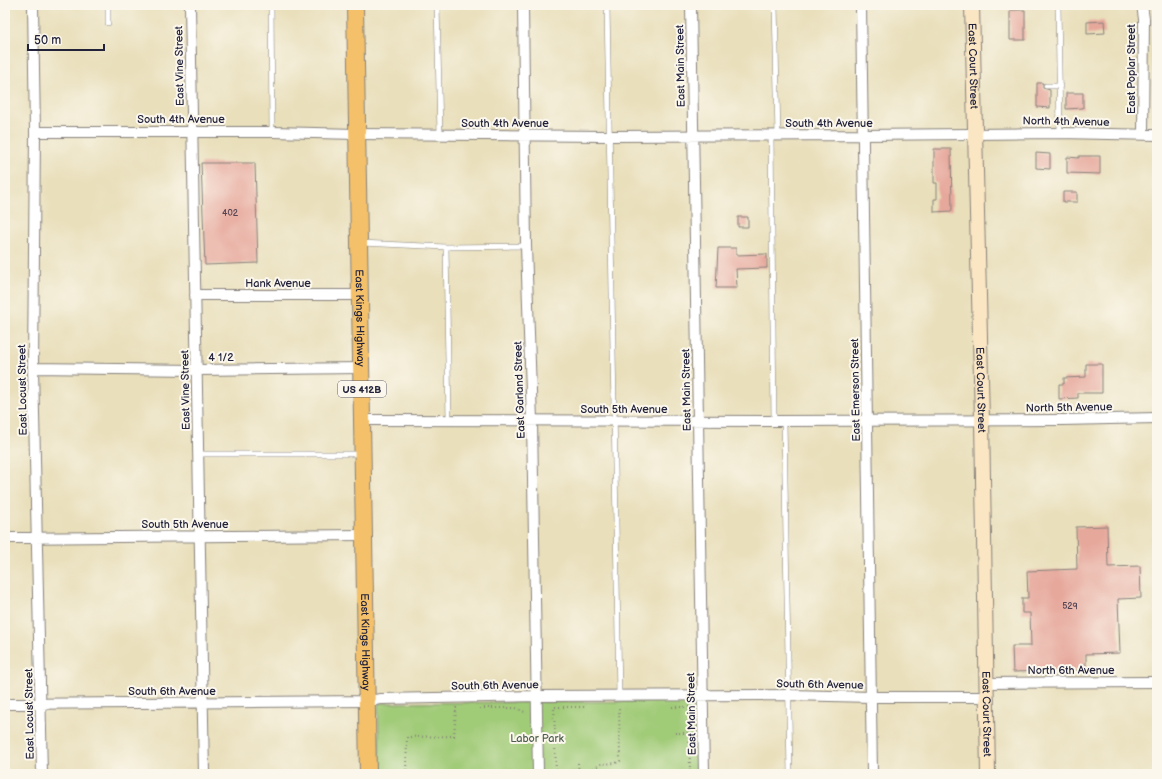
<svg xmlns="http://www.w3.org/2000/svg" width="1162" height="779" font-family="'Balsamiq Sans',sans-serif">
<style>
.green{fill:#a0cb77;stroke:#617659}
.building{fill:#e7a89c}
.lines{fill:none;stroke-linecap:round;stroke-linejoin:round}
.lane-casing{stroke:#86807b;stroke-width:6}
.street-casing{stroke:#86807b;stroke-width:12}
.secondary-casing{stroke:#86807b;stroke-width:16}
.primary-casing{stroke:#86807b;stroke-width:18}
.path{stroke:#86807b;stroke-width:2;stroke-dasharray:1 3;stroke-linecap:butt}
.lane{stroke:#fff;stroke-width:5}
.street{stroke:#fff;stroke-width:10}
.secondary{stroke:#fbe6c3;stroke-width:14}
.primary{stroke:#f4c16a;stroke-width:16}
.labels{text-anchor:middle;stroke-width:4;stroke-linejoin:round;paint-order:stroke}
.number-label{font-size:9px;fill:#534453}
.shield{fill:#fbf7ec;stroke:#636270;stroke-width:1}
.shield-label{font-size:10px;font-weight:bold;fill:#22223b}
.street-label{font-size:11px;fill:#22223b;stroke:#fbf7ec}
.park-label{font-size:11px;fill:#4e5d50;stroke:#fbf7ec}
</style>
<rect width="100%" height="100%" fill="#fbf7ec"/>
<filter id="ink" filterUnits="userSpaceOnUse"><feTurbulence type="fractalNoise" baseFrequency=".025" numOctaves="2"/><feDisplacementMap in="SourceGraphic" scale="8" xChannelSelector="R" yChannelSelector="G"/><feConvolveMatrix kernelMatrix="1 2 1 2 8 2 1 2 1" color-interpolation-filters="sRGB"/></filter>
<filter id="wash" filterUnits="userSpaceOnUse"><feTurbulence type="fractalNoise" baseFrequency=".012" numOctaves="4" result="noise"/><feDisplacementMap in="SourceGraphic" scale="16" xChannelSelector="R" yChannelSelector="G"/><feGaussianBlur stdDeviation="0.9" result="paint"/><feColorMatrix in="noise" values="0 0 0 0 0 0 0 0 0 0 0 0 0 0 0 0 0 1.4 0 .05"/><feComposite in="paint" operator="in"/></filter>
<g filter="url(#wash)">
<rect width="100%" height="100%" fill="#e9dfbb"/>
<path class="green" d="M696 701 699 774H380L378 703Z"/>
<g id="blocks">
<path class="building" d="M1010 10H1025V40H1010Z
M1104 21 1105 33 1087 34V22Z
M1037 83H1043V88L1050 90V108L1037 107Z
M1066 93H1083V108L1066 109Z
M934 149H951L952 211 934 212V199H937V183H934Z
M1036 153 1050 154V169L1036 168Z
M1079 156H1100V174L1067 173V157L1079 158Z
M201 163H255L258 263 205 265Z
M1063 192H1077V202H1063Z
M738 217H748V227H738Z
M718 248H736V255L767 254V268L736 269 737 288H716Z
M1086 364H1102V393H1078V398L1059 399V384H1064V378L1086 377Z
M1107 526 1108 567 1140 566 1141 598 1118 599 1120 653 1086 654V670L1013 672 1012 646H1031L1030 613H1022V598H1028L1027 571 1077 569 1076 527Z"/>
</g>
</g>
<g filter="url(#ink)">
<use href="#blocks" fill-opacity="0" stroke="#86807b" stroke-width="1"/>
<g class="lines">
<g class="lane-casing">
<path id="lane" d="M108 5V23
M271 5 272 132
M437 5 440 135
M607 5 619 696
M775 5 778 136
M1058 5 1060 133
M1046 86H1060
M771 136 774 421
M361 243 446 247 526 246
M446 247 449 420
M784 421 790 774
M199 454H360"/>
</g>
<g class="street-casing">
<path id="street" d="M33 5 35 132 33 368 42 774
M190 5 204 774
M523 5 526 246 532 421 538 774
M691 5 704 774
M861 5 872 774
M1142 5 1144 19 1143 134
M35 132H272L357 134 609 136 863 135 1060 133 1157 135
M195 295H360
M33 368 197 370 362 368
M363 420 774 421 1062 420 1157 418
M5 538 364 535
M986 683 1157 682
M5 704 367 701 381 699 537 696 789 695 871 697H986"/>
</g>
<g class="secondary-casing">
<g id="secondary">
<path id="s1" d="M972 5 982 420 988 774"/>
</g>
</g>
<g class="primary-casing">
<g id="primary">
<path id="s2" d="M355 5 368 774"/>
</g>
</g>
<path class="path" d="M584 707H554L556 774 587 773 601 764 616 763 620 761 619 706
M672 707H689L690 774
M480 708H516L527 713
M675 733H690
M578 763 579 774
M406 774 407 737 454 736 456 708H458"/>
<use href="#lane" class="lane"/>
<use href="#street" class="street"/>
<use href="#secondary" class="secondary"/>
<use href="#primary" class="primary"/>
</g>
</g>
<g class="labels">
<g class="number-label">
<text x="230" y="216">402</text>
<text x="1070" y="609">529</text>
</g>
<rect class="shield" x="338" y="381" width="48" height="16" rx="3"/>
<g class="shield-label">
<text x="362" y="393">US 412B</text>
</g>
<g class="street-label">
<text transform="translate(179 66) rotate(-91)" y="4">East Vine Street</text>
<text transform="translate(680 66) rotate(-91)" y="4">East Main Street</text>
<text dy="4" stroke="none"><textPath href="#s1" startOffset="61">East Court Street</textPath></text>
<text transform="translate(1131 69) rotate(-90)" y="4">East Poplar Street</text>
<text x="181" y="123">South 4th Avenue</text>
<text transform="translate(1066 121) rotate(1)" y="4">North 4th Avenue</text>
<text x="505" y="127">South 4th Avenue</text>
<text x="829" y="127">South 4th Avenue</text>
<text x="278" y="287">Hank Avenue</text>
<text dy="4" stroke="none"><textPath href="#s2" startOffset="313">East Kings Highway</textPath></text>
<text x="221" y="361">4 1/2</text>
<text dy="4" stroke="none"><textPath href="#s1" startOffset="385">East Court Street</textPath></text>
<text transform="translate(22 390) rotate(-91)" y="4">East Locust Street</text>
<text transform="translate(185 390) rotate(-91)" y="4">East Vine Street</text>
<text transform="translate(519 390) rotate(-92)" y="4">East Garland Street</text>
<text transform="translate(686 390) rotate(-91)" y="4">East Main Street</text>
<text transform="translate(855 390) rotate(-91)" y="4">East Emerson Street</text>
<text transform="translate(1069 407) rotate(-1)" y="4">North 5th Avenue</text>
<text x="624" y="413">South 5th Avenue</text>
<text x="185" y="528">South 5th Avenue</text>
<text dy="4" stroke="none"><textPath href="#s2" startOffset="637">East Kings Highway</textPath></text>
<text x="1071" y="674">North 6th Avenue</text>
<text transform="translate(820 684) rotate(1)" y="4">South 6th Avenue</text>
<text transform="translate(495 685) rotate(-1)" y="4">South 6th Avenue</text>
<text x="172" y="695">South 6th Avenue</text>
<text dy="4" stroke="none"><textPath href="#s1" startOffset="709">East Court Street</textPath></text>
<text transform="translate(29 714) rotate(-91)" y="4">East Locust Street</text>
<text transform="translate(691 714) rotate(-91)" y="4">East Main Street</text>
</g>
<g class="park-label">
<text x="537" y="742">Labor Park</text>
</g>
</g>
<rect width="1162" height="779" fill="none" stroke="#fbf7ec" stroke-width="20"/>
<path d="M28 44v6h76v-6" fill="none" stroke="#22223b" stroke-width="2"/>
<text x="34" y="44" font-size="12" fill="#22223b" stroke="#fbf7ec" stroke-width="3" paint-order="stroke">50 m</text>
</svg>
